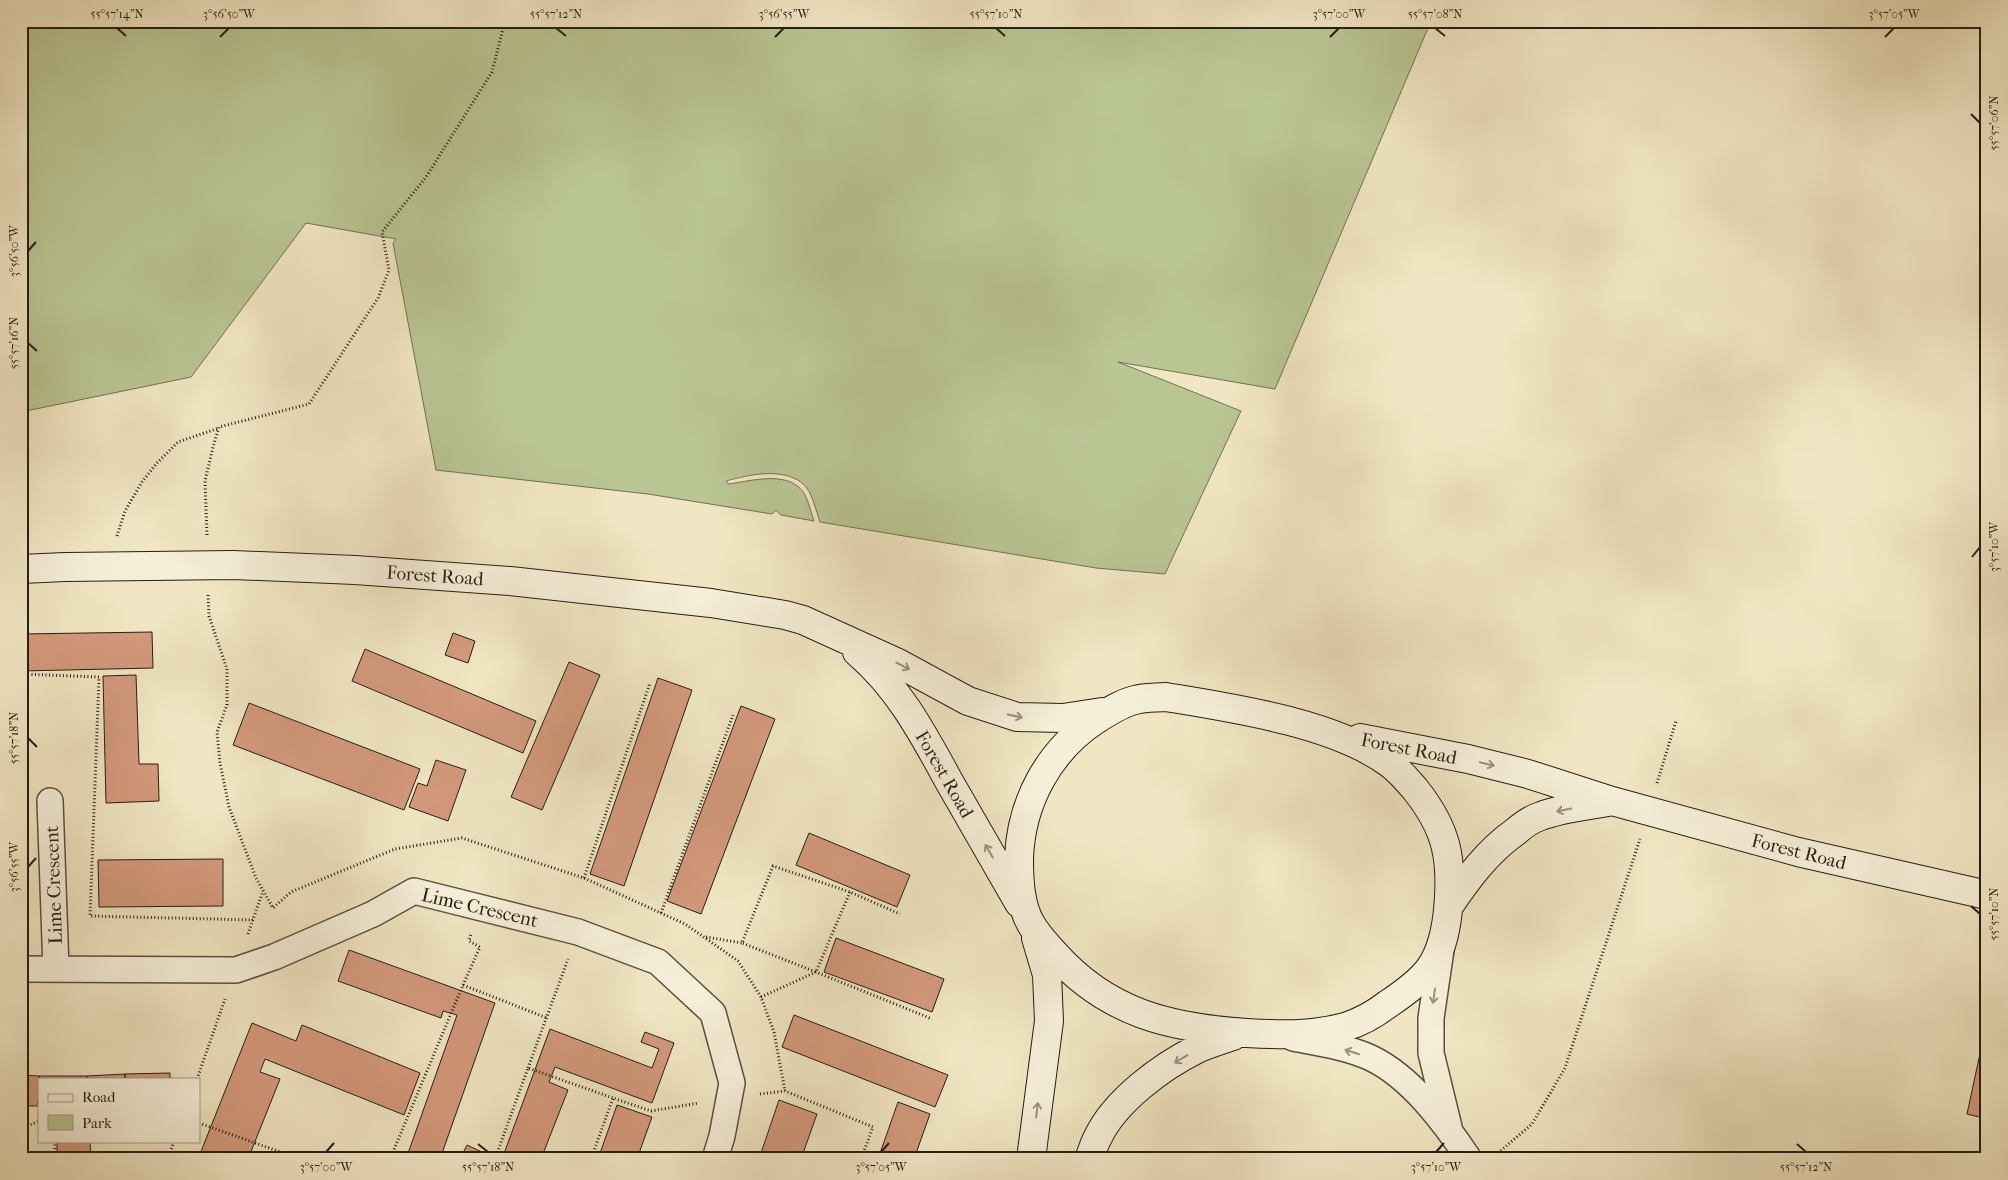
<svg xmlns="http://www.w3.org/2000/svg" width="2008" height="1180" font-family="'IM FELL French Canon',serif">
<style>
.green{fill:#bac594;stroke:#707154}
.building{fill:#d3997d;stroke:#261d15}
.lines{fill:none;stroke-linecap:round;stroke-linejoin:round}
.street-casing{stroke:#594f40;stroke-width:28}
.secondary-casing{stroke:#261d15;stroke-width:30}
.path{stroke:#261d15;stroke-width:3;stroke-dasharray:1 2.5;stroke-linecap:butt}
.street{stroke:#f6efd8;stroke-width:25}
.secondary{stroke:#f6efd8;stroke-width:28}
.oneway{stroke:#989080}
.ticks{fill:none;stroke:#261d15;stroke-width:2}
.labels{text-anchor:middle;stroke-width:4;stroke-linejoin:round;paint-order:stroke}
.street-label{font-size:19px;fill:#261d15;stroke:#f6efd8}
.neatline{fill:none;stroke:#261d15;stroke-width:2}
.ticks-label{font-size:12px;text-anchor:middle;fill:#261d15}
</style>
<rect width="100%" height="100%" fill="#f1e6c3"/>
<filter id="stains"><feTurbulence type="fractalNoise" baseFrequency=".004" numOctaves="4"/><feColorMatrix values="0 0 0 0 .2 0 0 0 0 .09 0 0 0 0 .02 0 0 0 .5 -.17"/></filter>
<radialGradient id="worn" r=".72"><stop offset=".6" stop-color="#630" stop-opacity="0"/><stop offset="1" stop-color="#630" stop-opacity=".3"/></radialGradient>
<path class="green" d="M21 21H1431L1275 389 1118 362 1241 411 1165 574 1096 568 820 522C816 511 812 490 802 483 782 467 748 475 726 481L728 484C751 481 791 469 805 495 809 503 811 513 814 521L781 515 776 510 772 514 648 494 436 470 393 243 396 239 306 223 191 377 21 412Z"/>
<path class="building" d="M152 632 153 668 21 671V634Z
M453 633 475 641 468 663 445 655Z
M365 649 536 721 523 753 352 681Z
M569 662 600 675 542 810 511 797Z
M136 675 139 764H158L159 801 106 803 103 676Z
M658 678 692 690 624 886 590 874Z
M249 703 420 769 404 810 233 745Z
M741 706 775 719 701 914 667 901Z
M436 760 466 770 448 821 409 807 418 783 427 786Z
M809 833 910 875 897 907 796 865Z
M223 859V906L99 907 98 860Z
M836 938 944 979 932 1012 824 972Z
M349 950 495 1003 440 1159H406L457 1015 443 1011 441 1018 338 981Z
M794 1015 948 1075 935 1107 782 1047Z
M1987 1021V1119L1967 1114Z
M252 1023 296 1041 302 1025 420 1073 404 1115 265 1059 260 1072 280 1079 248 1159H198Z
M550 1029 652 1068 659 1049 641 1042 645 1032 674 1043 652 1103 555 1067 549 1082 568 1090 541 1159H502Z
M170 1073V1079H125V1074Z
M125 1074V1079H87V1076Z
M21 1075 39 1076 38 1106H21Z
M39 1076H87V1079H39V1106Z
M779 1100 817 1114 801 1159H759Z
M898 1102 930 1114 914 1159H878Z
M617 1105 652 1117 637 1159H598Z
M57 1141H90L91 1157 57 1156Z
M467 1145 484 1153 482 1159H460Z
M57 1156 91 1157V1159H57Z"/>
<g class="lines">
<g class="street-casing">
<path id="street" d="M50 801 56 969
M1441 950 1431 1018V1053L1449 1127
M21 969 236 970 274 957 373 914 414 891 578 932 658 962 713 1013 732 1083 722 1136 715 1159
M1293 1038C1319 1043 1347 1047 1371 1058 1411 1077 1445 1123 1469 1159"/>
</g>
<g class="secondary-casing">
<path id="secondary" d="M21 569 65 567 233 565 355 570 510 581 711 603 785 615 803 620 898 663 968 701 1017 717 1063 718 1102 712
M857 652C900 689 923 734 950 783 973 823 996 863 1019 903
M1166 697C1233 708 1334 723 1389 763 1399 770 1407 780 1415 789 1447 829 1453 859 1448 910 1446 930 1442 951 1430 968 1420 982 1403 994 1388 1004 1375 1014 1361 1022 1345 1027 1310 1036 1283 1035 1247 1033 1170 1028 1107 1013 1054 953 1046 944 1037 935 1031 924 1020 905 1019 880 1019 858 1021 802 1049 750 1097 719 1108 712 1122 703 1135 700 1145 697 1156 698 1166 697Z
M1360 738 1468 759 1528 774 1612 801 1798 852 1987 895
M1449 906C1468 878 1487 852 1515 832 1522 826 1531 819 1541 816 1562 808 1586 806 1608 802
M1031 1159 1049 1021 1047 975 1036 938
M1089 1159C1092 1152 1094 1144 1098 1137 1115 1101 1161 1067 1197 1049 1208 1044 1221 1040 1233 1036"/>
</g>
<path class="path" d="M207 535 205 481 213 447 219 427 309 404 378 298 389 270 382 232 426 177 492 72 505 21
M117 536 125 511 142 482 156 464 178 442 219 428
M208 595 209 616 227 669V705L217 732 220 763 229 807 256 878 273 908 291 892 395 849 462 838 584 878 685 924 738 961 761 997 774 1032 785 1091
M21 674 99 677 90 916 253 920
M1657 783 1676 721
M584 878 650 683
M850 892 816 972 742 943 773 866 850 892 900 914
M661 913 733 715
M248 934 263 891
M706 937 742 943
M463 985 480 947 469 941 471 934
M761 997 816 972 932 1019
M528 1068 568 959
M197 1079 225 999
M760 1094 785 1091 873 1127 861 1159
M199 1123 300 1159
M21 1129 39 1121
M55 1141V1159
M1498 1153 1532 1124 1565 1068 1640 839
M168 1159 174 1141
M390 1159 463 985 547 1018
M495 1159 528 1068 613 1098
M591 1159 613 1098 651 1111 699 1103"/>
<use href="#street" class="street"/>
<use href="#secondary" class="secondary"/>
</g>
<defs><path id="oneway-shaft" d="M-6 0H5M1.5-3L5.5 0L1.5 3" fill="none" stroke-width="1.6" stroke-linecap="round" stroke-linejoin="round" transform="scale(1.25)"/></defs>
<g class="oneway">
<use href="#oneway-shaft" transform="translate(903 666) rotate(27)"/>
<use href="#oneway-shaft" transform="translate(1015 716) rotate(12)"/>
<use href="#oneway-shaft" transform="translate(1487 764) rotate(14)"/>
<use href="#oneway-shaft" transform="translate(1564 810) rotate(168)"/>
<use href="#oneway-shaft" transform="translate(989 851) rotate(-120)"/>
<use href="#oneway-shaft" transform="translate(1434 996) rotate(98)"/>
<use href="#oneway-shaft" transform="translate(1352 1052) rotate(-162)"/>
<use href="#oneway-shaft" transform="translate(1181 1059) rotate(149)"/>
<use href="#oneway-shaft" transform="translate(1037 1110) rotate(-83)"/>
</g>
<path class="ticks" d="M117 28 126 36M556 28 566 36M996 28 1005 36M1435 28 1445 36M220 37 229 28M775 37 784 28M1330 37 1339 28M1885 37 1894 28M1971 114 1980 123M28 251 36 242M28 343 37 351M1972 557 1980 547M28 738 37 747M28 867 36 858M1971 906 1980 914M478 1144 488 1152M1797 1144 1806 1152M326 1152 334 1143M881 1152 889 1143M1436 1152 1444 1143"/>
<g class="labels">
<g class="street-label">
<text transform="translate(435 575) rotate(4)" y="7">Forest Road</text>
<text transform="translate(1409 748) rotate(11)" y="7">Forest Road</text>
<text transform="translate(945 774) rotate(60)" y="7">Forest Road</text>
<text transform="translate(1799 851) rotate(14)" y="7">Forest Road</text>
<text transform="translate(53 885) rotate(-92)" y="7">Lime Crescent</text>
<text transform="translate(480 907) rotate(13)" y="7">Lime Crescent</text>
</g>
</g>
<rect width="2008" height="1180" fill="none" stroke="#f1e6c3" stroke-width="55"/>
<rect x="38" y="1078" width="162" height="65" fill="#f6efd8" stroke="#a39b8a"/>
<rect x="48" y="1094" width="25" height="8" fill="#f6efd8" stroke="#a39b8a"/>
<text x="82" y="1102" font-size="15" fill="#261d15">Road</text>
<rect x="48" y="1115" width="25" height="15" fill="#bac594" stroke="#a39b8a"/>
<text x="82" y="1128" font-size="15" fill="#261d15">Park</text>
<rect x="28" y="28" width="1952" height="1124" class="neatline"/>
<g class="ticks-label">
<text x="117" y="18">55°57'14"N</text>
<text x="229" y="18">3°56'50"W</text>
<text x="556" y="18">55°57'12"N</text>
<text x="784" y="18">3°56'55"W</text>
<text x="996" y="18">55°57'10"N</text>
<text x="1339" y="18">3°57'00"W</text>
<text x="1435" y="18">55°57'08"N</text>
<text x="1894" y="18">3°57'05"W</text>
<text transform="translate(1994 123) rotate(-90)" y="4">55°57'06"N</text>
<text transform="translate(14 251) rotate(-90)" y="4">3°56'50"W</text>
<text transform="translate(14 343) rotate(-90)" y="4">55°57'16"N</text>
<text transform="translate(1994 547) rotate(-90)" y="4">3°57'10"W</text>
<text transform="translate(14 738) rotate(-90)" y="4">55°57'18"N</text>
<text transform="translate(14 867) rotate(-90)" y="4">3°56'55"W</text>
<text transform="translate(1994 914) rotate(-90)" y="4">55°57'10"N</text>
<text x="326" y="1171">3°57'00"W</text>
<text x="488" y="1171">55°57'18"N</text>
<text x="881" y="1171">3°57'05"W</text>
<text x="1436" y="1171">3°57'10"W</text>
<text x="1806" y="1171">55°57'12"N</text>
</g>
<rect width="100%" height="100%" filter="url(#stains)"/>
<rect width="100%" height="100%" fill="url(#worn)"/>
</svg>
